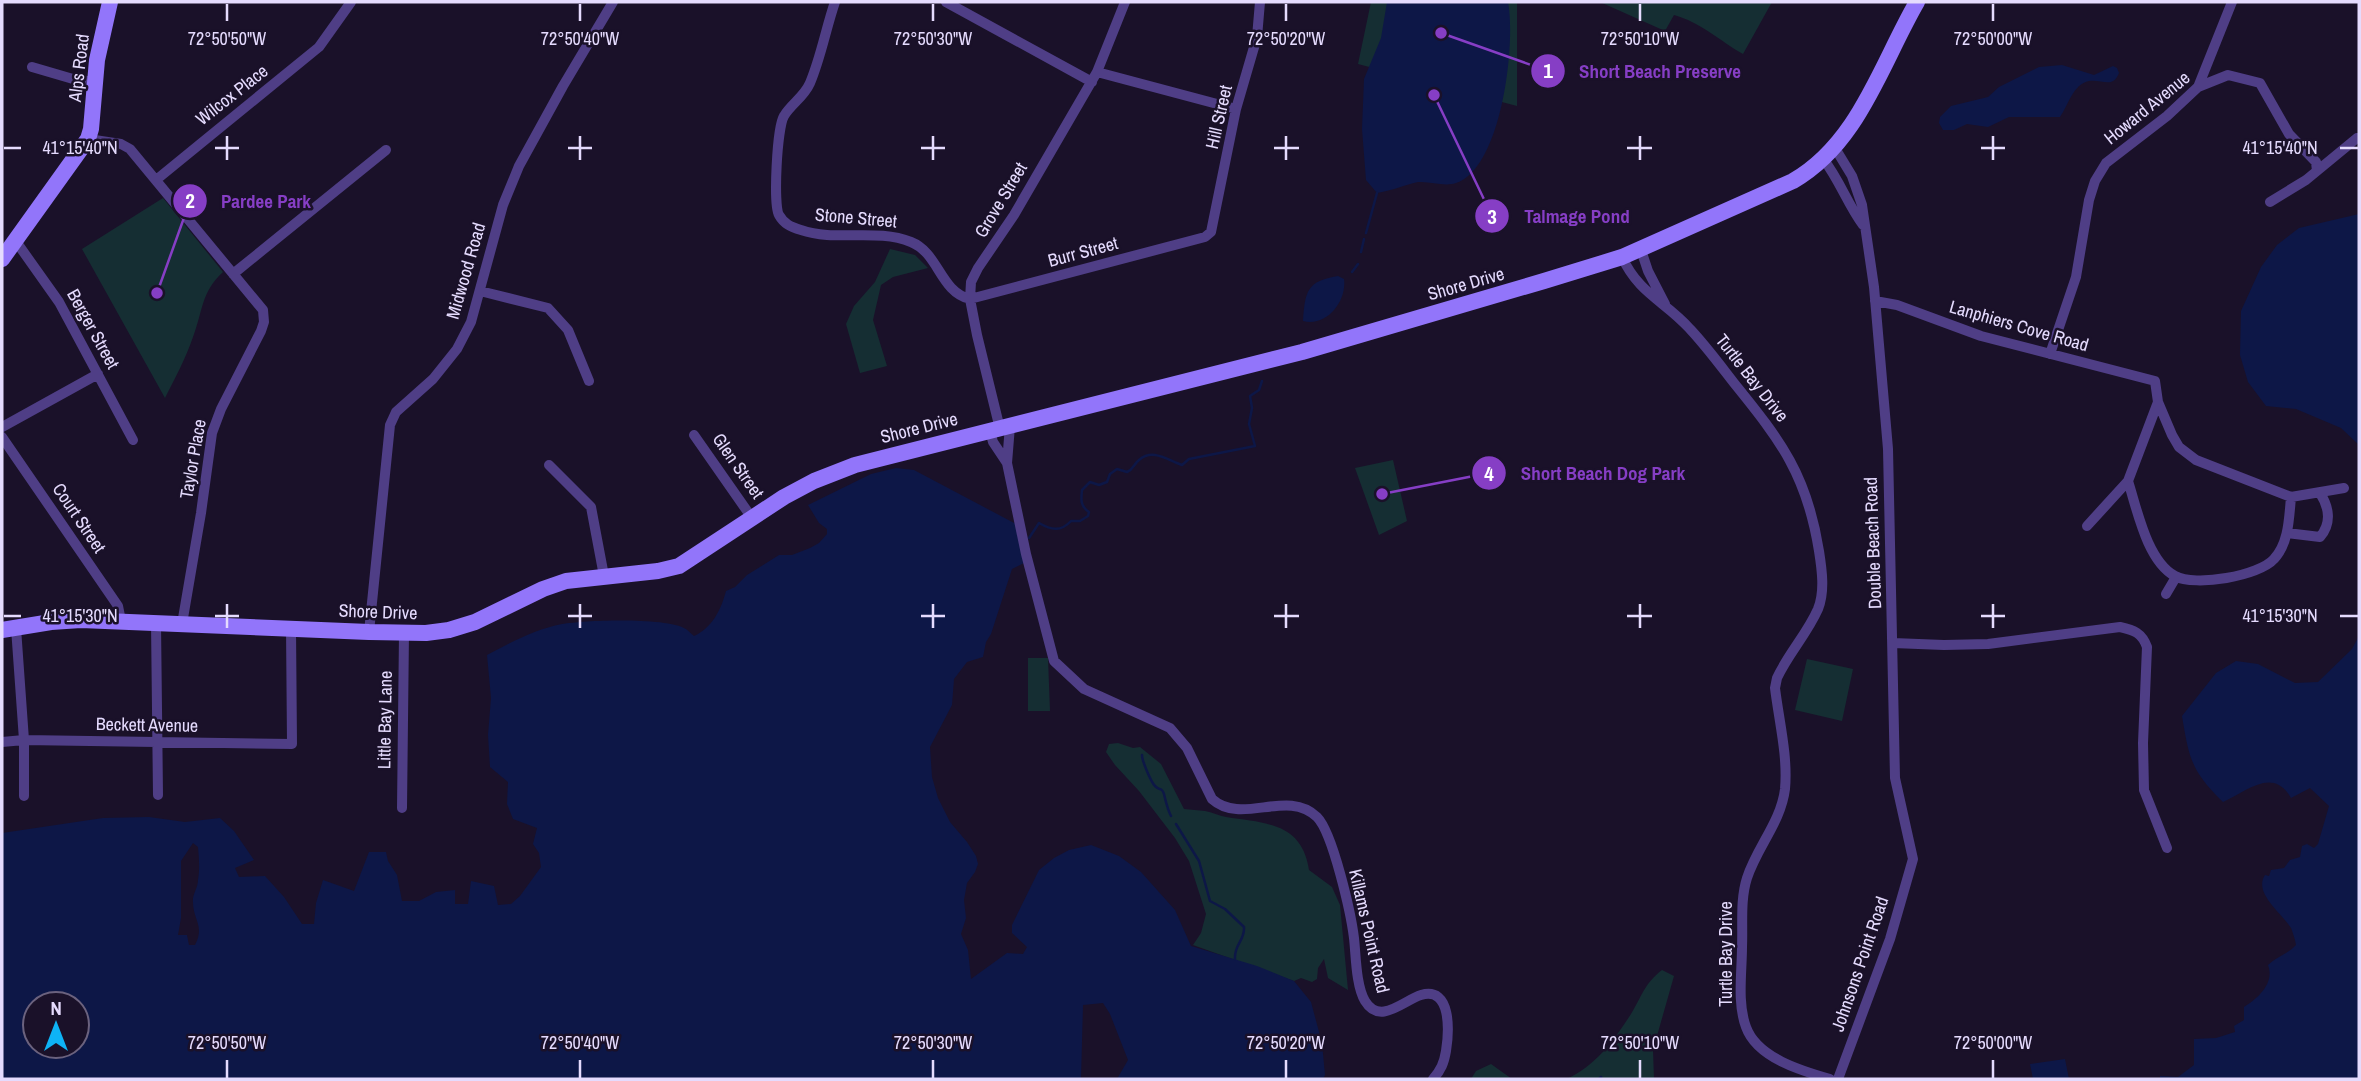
<svg xmlns="http://www.w3.org/2000/svg" width="2361" height="1081" font-family="'Archivo Narrow',sans-serif">
<style>
.green{fill:#152e33}
.water{fill:#0d1747;fill-rule:evenodd}
.lines{fill:none;stroke-linecap:round;stroke-linejoin:round}
.stream{stroke:#0d1747;stroke-width:2.5}
.street{stroke:#4f3e86;stroke-width:10}
.secondary{stroke:#9275fa;stroke-width:16}
.ticks{fill:none;stroke:#e5dbfe;stroke-width:2.5}
.labels{text-anchor:middle;stroke-width:5;stroke-linejoin:round;paint-order:stroke}
.street-label{font-size:18px;fill:#e5dbfe;stroke:#1a1129}
.ticks-label{font-size:18px;text-anchor:middle;fill:#e5dbfe;stroke:#1a1129;stroke-width:5;stroke-linejoin:round;paint-order:stroke}
.leader{fill:none;stroke:#863ec5;stroke-width:2.5}
.callout-dot{fill:#863ec5;stroke:#1a1129;stroke-width:2.5}
.mark-label{font-size:21px;text-anchor:middle;font-weight:bold;fill:#fff}
.callout-label{font-size:19px;text-anchor:middle;font-weight:bold;fill:#863ec5;stroke:#1a1129;stroke-width:5;stroke-linejoin:round;paint-order:stroke}
</style>
<rect width="100%" height="100%" fill="#1a1129"/>
<path class="green" d="M1371 2H1517V106L1358 64Z
M1600 2H1772L1743 54C1720 41 1700 22 1674 15L1665 31Z
M163 198 223 272C201 292 203 311 193 337 186 358 175 378 165 398L82 249Z
M890 249 915 255 928 268 893 277 881 285 873 320 887 366 860 373 846 324 854 306 875 282Z
M1393 460 1407 521 1379 535 1355 468Z
M1028 658H1048L1050 711H1028Z
M1807 659 1853 669 1842 721 1795 710Z
M1118 743 1133 748 1140 747 1161 764 1184 809C1191 810 1198 810 1205 811 1212 812 1219 816 1226 817 1264 823 1302 822 1309 870L1332 887 1340 905 1348 990 1328 978 1324 959 1318 968 1317 979 1312 982 1301 978 1294 981 1193 945 1201 933 1206 914 1189 861 1175 838 1139 791 1115 765 1106 752 1109 744Z
M1662 970 1674 976 1653 1050 1654 1079H1566C1595 1067 1614 1040 1631 1014 1642 996 1644 984 1662 970Z
M1491 1064 1512 1079H1471L1476 1071Z"/>
<path class="water" d="M1387 2H1508C1516 43 1502 168 1456 183 1444 187 1431 181 1418 182 1404 185 1391 191 1377 193L1366 180 1362 129 1364 79 1381 38Z
M2062 65 2094 75 2113 66 2117 68 2119 73C2113 89 2102 79 2089 81 2073 84 2068 106 2060 117H2009L1988 127 1967 124 1954 130H1943L1939 123 1940 117 1951 106 1988 97 1999 87 2039 67Z
M2359 214V445L2341 428 2296 409 2266 406 2248 382 2240 355 2241 311 2261 267 2277 245 2299 228Z
M1338 276 1344 279C1347 301 1327 327 1303 321 1305 291 1307 281 1338 276Z
M896 468 914 470 1016 524 1024 563 1012 569 991 634 986 642 983 657 967 662 954 679 952 705 930 747 932 777 938 798 950 822 967 842 976 856 978 864 975 872 967 883 964 900 966 918 961 934 968 950 971 979 1007 953 1023 954 1027 947 1012 933V925L1039 870 1054 858 1069 850 1091 845 1119 856 1141 872 1175 910 1191 946 1257 966 1294 981 1311 1002 1322 1043 1325 1075 1323 1079H1117L1128 1060 1110 1014 1103 1003 1083 1005 1081 1079H2V833L103 818 149 817 185 822 220 818 234 831 254 860 235 868 239 877 265 876 284 897 302 924H314L316 903 323 880 354 891 369 852H386L388 861 397 875 402 901H419L436 892 455 890V904H468L471 881 494 886 498 905 511 904 520 896 541 867 539 853 533 844 537 828 513 819 507 804 508 782 490 767 488 735 491 698 487 655C511 642 536 629 562 624 586 620 667 617 686 629 689 631 691 634 694 636 712 628 721 610 726 591L735 587 747 575 779 555H792L810 548 819 543 827 534V529L819 523 808 505 871 474ZM193 843 198 847C199 858 200 869 198 880 198 888 192 895 193 902 193 920 205 926 195 945H189L187 935H178L181 918V861ZM35 1004H77V1046H35Z
M2359 636V1079H2160V1076L2178 1077 2194 1065V1039L2216 1038 2235 1032 2234 1026 2244 1020V1007C2258 998 2275 983 2268 965 2277 956 2288 954 2296 945 2295 939 2293 933 2291 928 2282 913 2253 893 2265 875L2269 876 2271 870 2284 868 2290 860 2300 857 2302 846 2307 844 2314 848 2318 844 2329 806 2310 788 2291 798C2273 766 2246 792 2223 802 2191 771 2189 758 2182 716L2216 673 2236 661 2258 664 2295 683 2318 682 2352 649Z
M2065 1059 2069 1079H2033L2030 1064Z"/>
<g class="lines">
<path class="stream" d="M1366 233 1377 193
M1361 252 1364 239
M1352 272 1358 264
M1029 538 1039 523C1051 530 1061 532 1071 521H1080L1088 516 1089 512C1080 506 1081 499 1082 490L1090 482 1099 485 1107 482 1110 474 1117 469 1127 472C1134 469 1133 465 1139 460 1153 448 1167 460 1182 465L1189 459 1255 446 1249 424 1252 408 1250 396 1259 390 1262 381
M1142 755C1142 761 1151 782 1155 786 1161 792 1161 786 1164 794 1166 802 1167 808 1171 816
M1176 824 1199 861 1210 901 1225 909 1244 927C1245 941 1234 944 1235 959
M1599 1079 1601 1077"/>
<path class="street" d="M835 2C826 28 821 57 810 83 804 97 791 104 784 116 777 127 773 205 779 215 784 224 791 227 801 230 836 242 876 228 911 242 939 253 940 292 970 299L1205 237 1211 232 1236 109 1257 37 1260 2
M946 2 1092 82
M32 67 73 79 94 82
M1097 72 1236 109
M2198 87 2232 2
M88 139 121 144 130 149 263 310 264 322 261 331 221 409 212 433 201 513 182 624
M1835 148 1852 176 1862 205 1874 287 1888 449 1895 778 1913 859 1890 939 1838 1079
M1824 160C1840 181 1848 205 1863 225
M156 180 319 47 351 2
M2270 202 2306 180 2357 138
M15 240 59 302 133 440
M1641 250 1648 271 1665 304
M1622 257C1639 294 1665 301 1690 329 1706 346 1720 365 1734 383 1781 441 1807 475 1819 551 1822 570 1825 592 1818 609 1807 634 1788 654 1777 678L1775 688C1779 721 1788 756 1785 789 1781 822 1757 847 1747 878 1740 900 1743 924 1742 947 1742 972 1737 1003 1746 1027 1757 1058 1802 1071 1830 1079
M233 274 386 150
M480 291 548 308 568 330 589 381
M1875 301 1897 305 1981 336 2155 381 2158 402 2172 435 2179 447 2196 460 2291 497 2344 488
M2050 354 2076 277 2089 200 2095 181 2106 163 2167 116 2198 87 2228 75 2260 83 2289 134 2316 162 2317 171
M2 427 98 374
M1000 429 977 335 970 299 971 282 978 268 1014 215 1097 72 1125 2
M990 431 993 442 1007 463 1026 554 1054 661 1084 689 1170 728 1187 748 1212 799C1242 826 1287 788 1317 817 1333 833 1351 914 1354 938 1356 956 1356 986 1365 1001 1380 1026 1404 1000 1421 995 1452 986 1449 1032 1446 1051 1444 1063 1441 1070 1433 1079
M694 435 752 518
M2 437 118 606 121 621
M1007 463 1010 426
M549 465 591 507 604 576
M2128 481C2137 509 2147 561 2175 576 2195 587 2259 576 2274 559 2289 543 2289 518 2291 497
M2087 526 2128 481 2158 402
M2287 533 2320 537C2332 523 2329 507 2320 493
M2166 594 2176 577
M156 623 158 795
M16 628 24 740V796
M369 632 390 425 396 412 433 379 457 349 471 322 503 205 519 166 563 86 613 2
M1893 643 1944 645 1988 644 2120 627C2134 630 2142 633 2147 647L2143 743 2144 790 2167 848
M2 742 24 740 292 744 291 628
M402 808 404 633"/>
<path class="secondary" d="M2 259 88 139 91 129 97 60 110 2
M2 630 51 622 81 620 369 632 426 633 449 630 475 622 543 589 566 581 658 571 679 566 784 497 814 481 855 465 1302 352 1544 281 1622 257 1793 181C1859 143 1881 64 1917 2"/>
</g>
<path class="ticks" d="M227 4V21M580 4V21M933 4V21M1286 4V21M1640 4V21M1993 4V21M227 136V160M580 136V160M933 136V160M1286 136V160M1640 136V160M1993 136V160M4 148H21M215 148H239M568 148H592M921 148H945M1274 148H1299M1627 148H1652M1981 148H2005M2340 148H2358M227 604V628M580 604V628M933 604V628M1286 604V628M1640 604V628M1993 604V628M4 616H21M215 616H239M568 616H592M921 616H945M1274 616H1299M1627 616H1652M1981 616H2005M2340 616H2358M227 1060V1078M580 1060V1078M933 1060V1078M1286 1060V1078M1640 1060V1078M1993 1060V1078"/>
<g class="labels">
<g class="street-label">
<text transform="translate(79 68) rotate(-83)" y="6">Alps Road</text>
<text transform="translate(232 95) rotate(-38)" y="6">Wilcox Place</text>
<text transform="translate(2147 108) rotate(-39)" y="6">Howard Avenue</text>
<text transform="translate(1219 117) rotate(-77)" y="6">Hill Street</text>
<text transform="translate(1001 200) rotate(-59)" y="6">Grove Street</text>
<text transform="translate(856 218) rotate(5)" y="6">Stone Street</text>
<text transform="translate(1083 252) rotate(-15)" y="6">Burr Street</text>
<text transform="translate(466 271) rotate(-74)" y="6">Midwood Road</text>
<text transform="translate(1466 284) rotate(-16)" y="6">Shore Drive</text>
<text transform="translate(2019 326) rotate(16)" y="6">Lanphiers Cove Road</text>
<text transform="translate(93 329) rotate(61)" y="6">Berger Street</text>
<text transform="translate(1752 378) rotate(52)" y="6">Turtle Bay Drive</text>
<text transform="translate(919 428) rotate(-14)" y="6">Shore Drive</text>
<text transform="translate(193 459) rotate(-80)" y="6">Taylor Place</text>
<text transform="translate(738 466) rotate(55)" y="6">Glen Street</text>
<text transform="translate(79 518) rotate(56)" y="6">Court Street</text>
<text transform="translate(1873 543) rotate(-92)" y="6">Double Beach Road</text>
<text transform="translate(378 612) rotate(2)" y="6">Shore Drive</text>
<text transform="translate(385 720) rotate(-89)" y="6">Little Bay Lane</text>
<text transform="translate(147 725) rotate(1)" y="6">Beckett Avenue</text>
<text transform="translate(1369 931) rotate(77)" y="6">Killams Point Road</text>
<text transform="translate(1726 954) rotate(-90)" y="6">Turtle Bay Drive</text>
<text transform="translate(1860 964) rotate(-71)" y="6">Johnsons Point Road</text>
</g>
</g>
<g class="ticks-label">
<text x="227" y="45">72°50'50"W</text>
<text x="580" y="45">72°50'40"W</text>
<text x="933" y="45">72°50'30"W</text>
<text x="1286" y="45">72°50'20"W</text>
<text x="1640" y="45">72°50'10"W</text>
<text x="1993" y="45">72°50'00"W</text>
<text x="80" y="154">41°15'40"N</text>
<text x="2280" y="154">41°15'40"N</text>
<text x="80" y="622">41°15'30"N</text>
<text x="2280" y="622">41°15'30"N</text>
<text x="227" y="1049">72°50'50"W</text>
<text x="580" y="1049">72°50'40"W</text>
<text x="933" y="1049">72°50'30"W</text>
<text x="1286" y="1049">72°50'20"W</text>
<text x="1640" y="1049">72°50'10"W</text>
<text x="1993" y="1049">72°50'00"W</text>
</g>
<path class="leader" d="M1441 33L1548 71M157 293L190 201M1434 95L1492 216M1382 494L1489 473"/>
<g class="callout-dot">
<circle cx="1441" cy="33" r="7"/>
<circle cx="157" cy="293" r="7"/>
<circle cx="1434" cy="95" r="7"/>
<circle cx="1382" cy="494" r="7"/>
<circle cx="1548" cy="71" r="18"/>
<circle cx="190" cy="201" r="18"/>
<circle cx="1492" cy="216" r="18"/>
<circle cx="1489" cy="473" r="18"/>
</g>
<g class="mark-label">
<text x="1548" y="78">1</text>
<text x="190" y="208">2</text>
<text x="1492" y="224">3</text>
<text x="1489" y="481">4</text>
</g>
<g class="callout-label">
<text x="1660" y="78">Short Beach Preserve</text>
<text x="266" y="208">Pardee Park</text>
<text x="1577" y="223">Talmage Pond</text>
<text x="1603" y="480">Short Beach Dog Park</text>
</g>
<rect width="2361" height="1081" fill="none" stroke="#e5dbfe" stroke-width="7"/>
<g transform="translate(56 1025)"><circle r="33" fill="#1a1129" stroke="#6b627e" stroke-width="2"/>
<path d="M0-5L12 26L0 18L-12 26Z" fill="#0eb3f6"/>
<text y="-10" font-size="19" font-weight="bold" text-anchor="middle" fill="#e5dbfe">N</text>
</g>
</svg>
